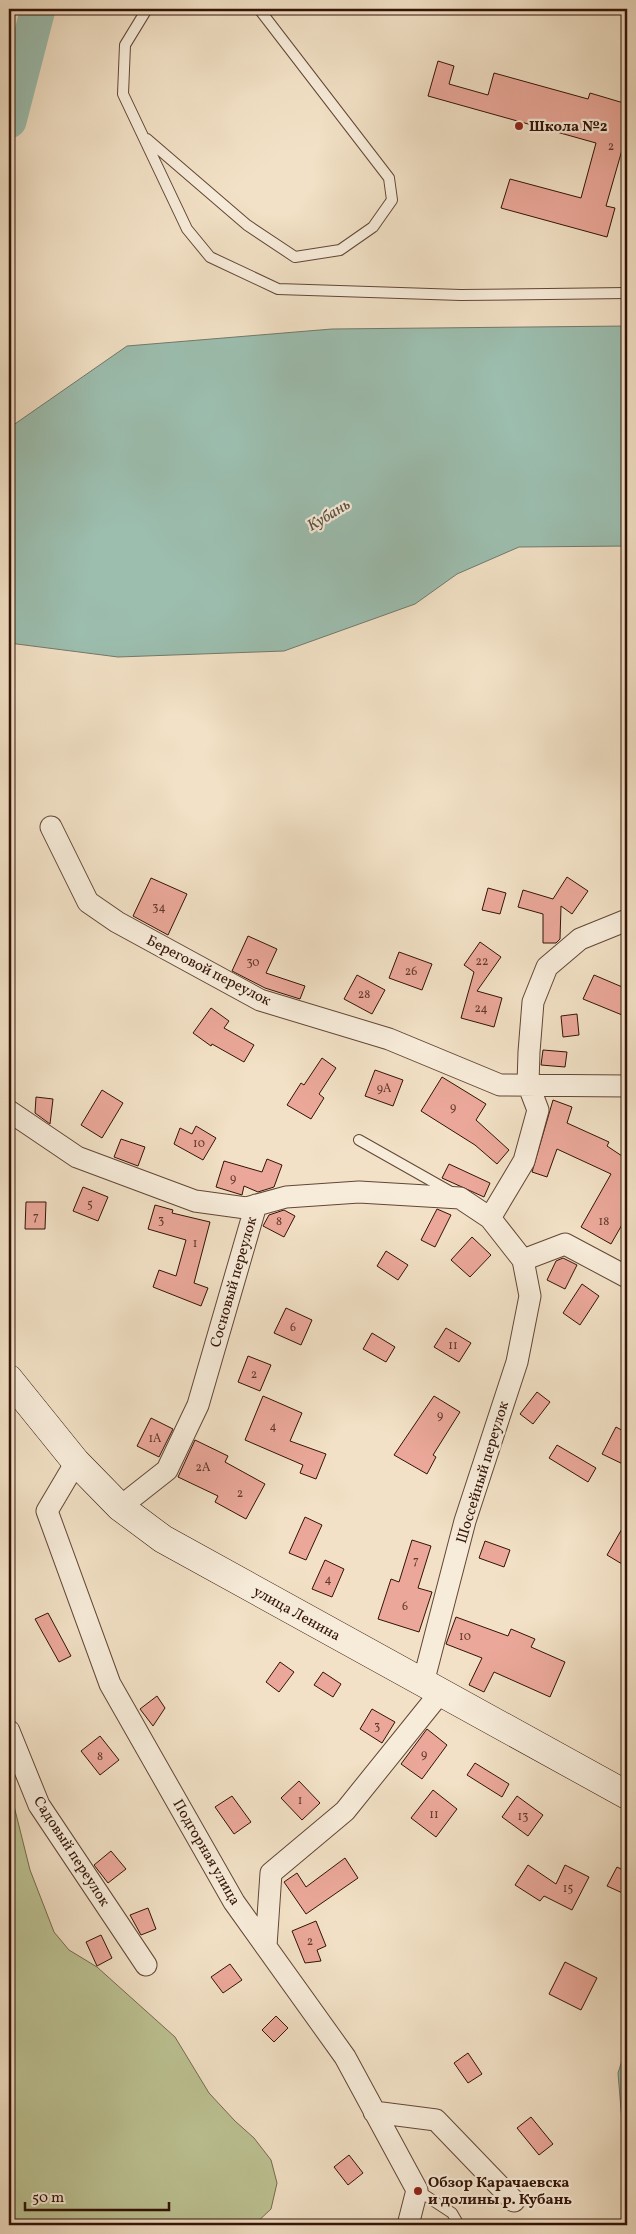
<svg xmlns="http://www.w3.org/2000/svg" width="636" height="2234" font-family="Vollkorn,serif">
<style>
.green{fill:#bcc293;stroke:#786a4c}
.water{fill:#9cbeaf;stroke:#727a6b}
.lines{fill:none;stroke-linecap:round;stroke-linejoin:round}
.river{stroke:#9cbeaf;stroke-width:35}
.building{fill:#eba89a;stroke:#331306}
.lane-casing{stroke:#634636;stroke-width:12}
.street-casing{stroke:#634636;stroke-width:23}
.secondary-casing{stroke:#331306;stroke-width:29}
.lane{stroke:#f7ecda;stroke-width:10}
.street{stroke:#f7ecda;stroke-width:21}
.secondary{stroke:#f7ecda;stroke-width:28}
.poi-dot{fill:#8f2418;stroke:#f7ecda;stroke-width:2}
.labels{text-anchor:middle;stroke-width:4.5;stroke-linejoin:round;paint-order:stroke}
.number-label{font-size:12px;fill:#61382b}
.poi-label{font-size:15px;font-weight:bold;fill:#331306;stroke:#f7ecda;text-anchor:start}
.street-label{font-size:15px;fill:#331306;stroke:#f7ecda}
.water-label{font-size:16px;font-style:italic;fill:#584f41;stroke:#f7ecda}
</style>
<rect width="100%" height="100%" fill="#f2e1c6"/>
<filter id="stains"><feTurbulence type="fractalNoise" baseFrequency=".004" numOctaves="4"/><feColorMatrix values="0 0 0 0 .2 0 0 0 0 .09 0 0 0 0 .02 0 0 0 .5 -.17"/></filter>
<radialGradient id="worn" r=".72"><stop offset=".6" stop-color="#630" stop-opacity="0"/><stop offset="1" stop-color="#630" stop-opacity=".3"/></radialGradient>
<path class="green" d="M9 1794 12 1798 30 1870 54 1932 69 1950 97 1967 175 2037 209 2093 235 2121 254 2138 271 2160 277 2183 271 2209 254 2225H9Z"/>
<path class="water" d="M627 326V546L519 547 457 574 415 604 284 651 118 657 9 643V428L127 346 332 329Z
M627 2045V2182L618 2073Z"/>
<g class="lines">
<path class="river" d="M9 121 38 9"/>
</g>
<path class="building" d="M438 61 454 66 449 84 488 95 494 73 588 99 590 93 627 104V151L622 150 606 206 615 208 607 237 501 208 510 179 581 198 596 143 428 96Z
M567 877 588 891 572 914 561 906 560 939 556 943H543V914L518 907 523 890 553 899Z
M151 878 187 894 168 935 133 916Z
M488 888 506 893 500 914 482 910Z
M248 936 277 949 266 973 305 986 300 999 265 988 232 971Z
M480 942 501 957 477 991 502 998 494 1027 461 1018 474 972 464 965Z
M399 952 432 964 422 990 389 978Z
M357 975 385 990 372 1014 344 999Z
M594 975 627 989V1017L583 999Z
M211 1008 229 1021 224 1028 254 1045 244 1062 212 1044 211 1046 193 1033Z
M577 1014 579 1035 563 1037 561 1016Z
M543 1050 567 1052 565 1067 541 1065Z
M322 1058 336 1068 319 1094 324 1098 311 1119 287 1105 301 1083 304 1085Z
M375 1070 403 1080 393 1106 365 1096Z
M442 1077 486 1104 476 1120 509 1150 497 1164 475 1145 421 1111Z
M102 1090 123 1103 102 1138 81 1125Z
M36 1097 53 1099 50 1124 35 1113Z
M553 1100 572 1107 567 1123 609 1142 607 1146 622 1156 627 1146V1216L611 1244 581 1227 611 1174 557 1149 547 1177 532 1172Z
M196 1126 216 1138 203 1160 174 1144 180 1128 192 1134Z
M121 1139 145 1147 138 1166 114 1157Z
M267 1159 282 1165 274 1187 258 1192 244 1186 242 1195 216 1187 224 1161 262 1172Z
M449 1164 490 1183 484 1197 442 1178Z
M83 1187 108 1197 98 1221 73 1211Z
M26 1202H46L45 1229H25Z
M155 1205 173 1210 172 1213 210 1222 194 1283 208 1288 201 1306 153 1287 159 1270 176 1276 186 1240 148 1229Z
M437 1209 451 1215 435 1247 421 1240Z
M284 1210 295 1216 284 1237 263 1226 269 1215Z
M472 1237 491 1255 470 1277 451 1260Z
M386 1251 408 1265 398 1280 377 1266Z
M563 1258 577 1265 565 1289 547 1280 556 1261Z
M582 1284 599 1296 580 1325 563 1313Z
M286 1308 312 1320 301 1345 274 1333Z
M446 1328 471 1343 459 1362 434 1347Z
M372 1333 395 1347 386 1362 363 1349Z
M248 1356 271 1365 260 1391 238 1382Z
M537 1392 550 1402 533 1424 520 1414Z
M263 1396 302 1413 290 1441 326 1454 316 1479 300 1473 303 1465 245 1440Z
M434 1396 460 1412 433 1455 436 1457 427 1474 394 1455Z
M151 1418 173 1429 159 1457 137 1446Z
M616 1427 627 1433V1466L602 1454Z
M195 1440 228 1456 225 1462 265 1484 246 1519 215 1502 218 1496 178 1477Z
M557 1445 596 1468 588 1482 549 1458Z
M305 1517 322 1525 306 1560 289 1553Z
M627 1520V1567L607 1555Z
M412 1540 431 1546 418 1588 432 1592 419 1632 378 1619 391 1579 399 1582Z
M485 1541 510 1550 504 1567 479 1558Z
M325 1560 344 1569 332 1597 312 1589Z
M48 1613 71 1656 59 1662 35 1619Z
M456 1617 508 1636 511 1629 535 1639 531 1647 565 1662 550 1697 494 1672 484 1692 469 1685 482 1658 446 1644Z
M280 1662 294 1672 279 1692 266 1682Z
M323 1672 341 1684 333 1697 314 1685Z
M157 1696 165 1708 153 1726 140 1709Z
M372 1709 395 1722 382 1743 360 1729Z
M427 1729 447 1745 422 1779 401 1764Z
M100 1736 119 1760 100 1775 81 1751Z
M475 1763 509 1784 502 1797 467 1775Z
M299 1781 320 1803 302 1820 281 1798Z
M433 1790 457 1809 436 1837 411 1818Z
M232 1796 251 1822 234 1834 215 1807Z
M517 1796 543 1815 528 1836 502 1817Z
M111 1851 126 1869 108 1883 94 1865Z
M345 1858 358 1878 306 1914 284 1882 297 1873 306 1887Z
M528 1865 556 1884 565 1865 589 1877 572 1910 544 1896 540 1901 515 1885Z
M617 1867 627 1872V1895L607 1886Z
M148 1908 156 1929 141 1935 130 1915Z
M316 1921 326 1946 317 1950 321 1961 305 1963 292 1931Z
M101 1935 112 1958 97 1966 86 1942Z
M565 1962 597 1978 581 2010 549 1994Z
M230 1964 242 1980 223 1993 211 1977Z
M276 2016 288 2028 274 2042 262 2030Z
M468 2053 482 2074 468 2083 454 2063Z
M531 2117 553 2144 539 2155 517 2128Z
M349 2155 363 2173 348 2185 334 2167Z"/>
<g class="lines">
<g class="lane-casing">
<path id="lane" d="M147 9 125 45 123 94 187 229 210 257 278 289 461 295 627 293
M147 139 247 225 295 257 340 250 373 227 392 200 389 178 259 9
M359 1140 451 1192
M417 2190 452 2213 459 2225"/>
</g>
<g class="street-casing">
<path id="street" d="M51 827 88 902 117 922 260 1000 389 1039 500 1085 627 1086
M9 1111 77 1157 195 1201 246 1208 286 1197 359 1192 460 1198 490 1218 523 1260 565 1244 627 1277
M490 1218 524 1161 538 1110 528 1084 529 1052 533 1002 547 967 580 939 627 920
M76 1462 47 1511 110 1684 234 1902 345 2057 417 2190 408 2225
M120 1507 167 1470 198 1405 256 1205
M423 1683 465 1521 517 1362 530 1296 523 1260
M9 1731 39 1805 146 1965
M266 1946 271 1873 345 1811 440 1693
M374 2112 436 2120 514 2201"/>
</g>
<g class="secondary-casing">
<path id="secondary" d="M9 1379 76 1462 120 1507 163 1539 627 1795"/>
</g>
<use href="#lane" class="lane"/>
<use href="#street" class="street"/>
<use href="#secondary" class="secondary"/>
</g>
<g class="poi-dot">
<circle cx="519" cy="126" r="5"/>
<circle cx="418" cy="2191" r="5"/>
</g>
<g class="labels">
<g class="number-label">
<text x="611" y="150">2</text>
<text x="159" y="911">34</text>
<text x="482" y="965">22</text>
<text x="253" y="966">30</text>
<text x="411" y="975">26</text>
<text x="364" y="998">28</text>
<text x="481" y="1012">24</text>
<text x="384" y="1092">9А</text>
<text x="453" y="1111">9</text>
<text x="199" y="1147">10</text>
<text x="233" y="1182">9</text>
<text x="90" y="1208">5</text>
<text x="36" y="1220">7</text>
<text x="161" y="1224">3</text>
<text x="279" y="1225">8</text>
<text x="604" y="1225">18</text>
<text x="195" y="1247">1</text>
<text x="293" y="1331">6</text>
<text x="453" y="1349">11</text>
<text x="254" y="1378">2</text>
<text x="440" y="1419">9</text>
<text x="273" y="1430">4</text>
<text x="155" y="1442">1А</text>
<text x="203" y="1471">2А</text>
<text x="240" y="1497">2</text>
<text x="416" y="1564">7</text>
<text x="328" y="1583">4</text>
<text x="405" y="1610">6</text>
<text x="465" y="1640">10</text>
<text x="377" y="1730">3</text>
<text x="424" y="1758">9</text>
<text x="100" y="1760">8</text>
<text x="300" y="1804">1</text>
<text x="434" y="1818">11</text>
<text x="523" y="1820">13</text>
<text x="568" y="1892">15</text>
<text x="310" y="1945">2</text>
</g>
<g class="poi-label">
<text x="529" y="131">Школа №2</text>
<text x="428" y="2187">Обзор Карачаевска<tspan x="428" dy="17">и долины р. Кубань</tspan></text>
</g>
<g class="street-label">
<text transform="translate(209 970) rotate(27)" y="5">Береговой переулок</text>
<text transform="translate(233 1282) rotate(-74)" y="5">Сосновый переулок</text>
<text transform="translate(482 1472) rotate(-73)" y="5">Шоссейный переулок</text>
<text transform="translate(297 1613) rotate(29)" y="5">улица Ленина</text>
<text transform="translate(72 1851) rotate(57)" y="5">Садовый переулок</text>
<text transform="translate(207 1852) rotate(60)" y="5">Подгорная улица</text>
</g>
<g class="water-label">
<text transform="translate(328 514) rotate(-31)" y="6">Кубань</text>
</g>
</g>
<rect width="636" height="2234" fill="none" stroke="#f2e1c6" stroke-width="30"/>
<rect x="10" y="10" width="616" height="2214" fill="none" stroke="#331306" stroke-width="2.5"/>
<rect x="15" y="15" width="606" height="2204" fill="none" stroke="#331306"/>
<path d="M25 2202v8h144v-8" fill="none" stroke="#331306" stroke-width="2.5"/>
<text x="32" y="2202" font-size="15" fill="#331306" stroke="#f7ecda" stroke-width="4" paint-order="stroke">50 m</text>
<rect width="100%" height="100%" filter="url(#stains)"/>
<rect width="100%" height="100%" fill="url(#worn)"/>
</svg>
